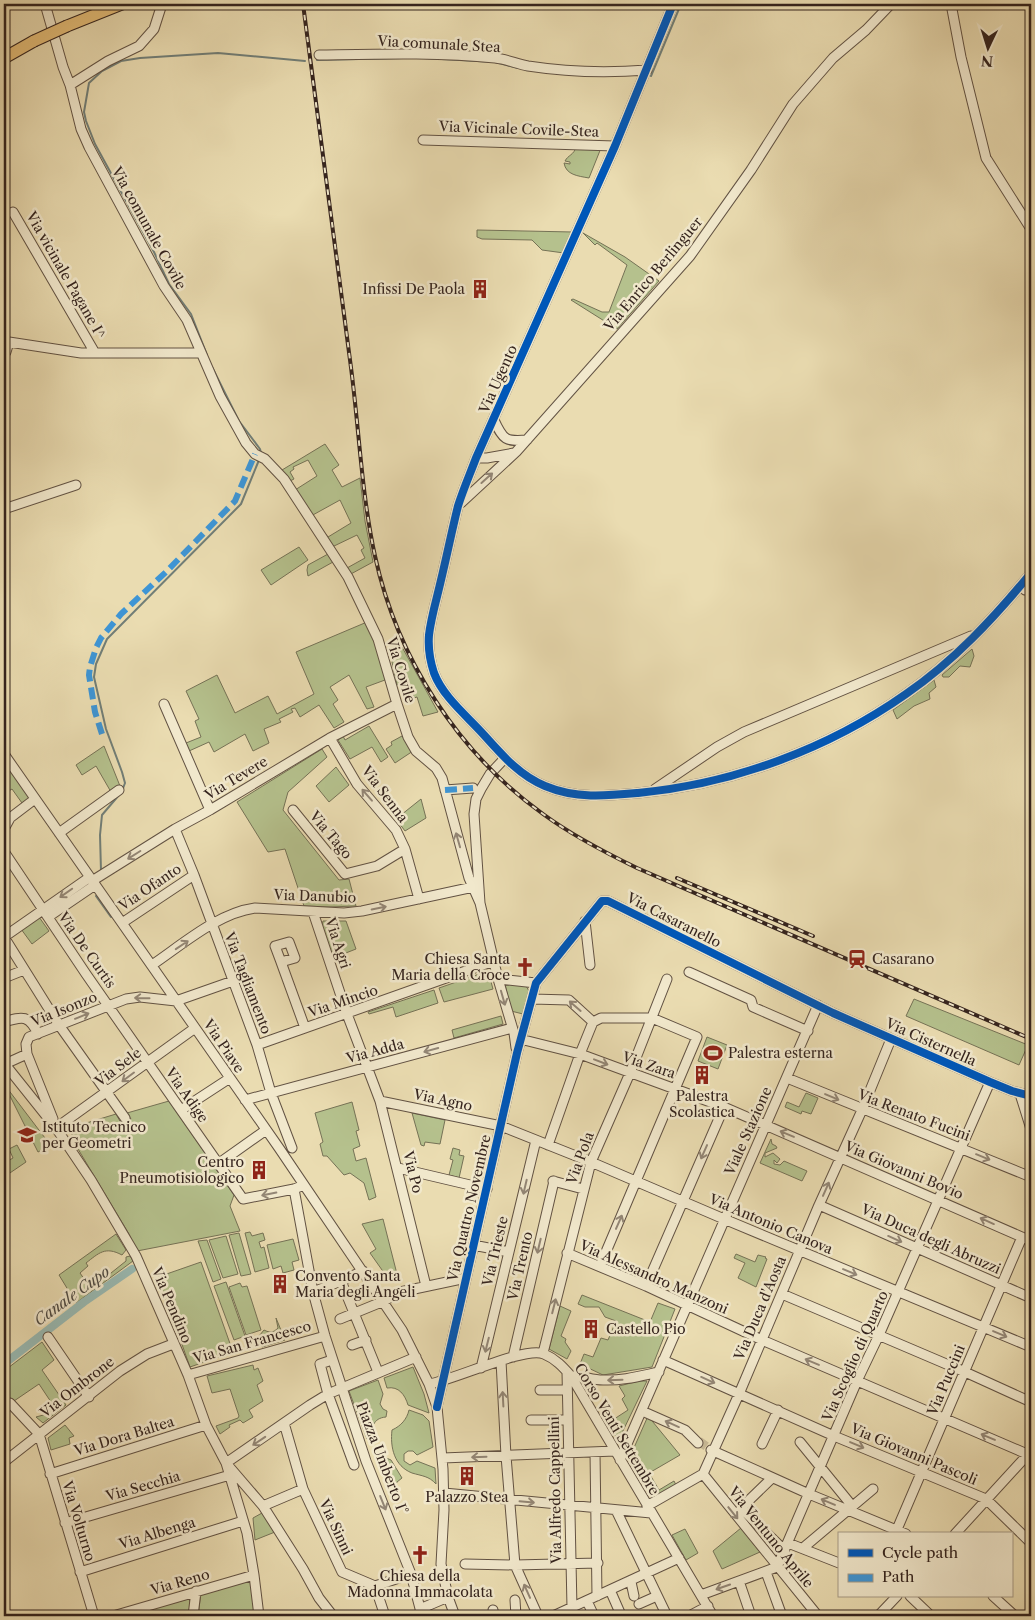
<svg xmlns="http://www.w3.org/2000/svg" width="1035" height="1620" font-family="'Libre Caslon Text',serif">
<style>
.green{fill:#b5c18d;stroke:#757256}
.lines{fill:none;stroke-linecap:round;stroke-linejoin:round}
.stream{stroke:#717e77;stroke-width:2}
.canal{stroke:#99bab3;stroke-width:8}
.minor-tunnel{stroke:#c6b794;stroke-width:9;stroke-dasharray:9 4.5;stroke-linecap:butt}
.minor-casing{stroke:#625243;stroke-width:11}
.major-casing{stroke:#35241e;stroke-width:13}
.minor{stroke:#f1e8cc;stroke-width:9}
.major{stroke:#e5be78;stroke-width:11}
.rail-casing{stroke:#35241e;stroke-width:4}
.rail{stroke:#f1e8cc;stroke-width:2;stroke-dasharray:5.5;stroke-linecap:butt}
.major-bridge-casing{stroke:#35241e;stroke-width:13;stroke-linecap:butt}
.major-bridge{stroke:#e5be78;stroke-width:11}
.quiet{stroke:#3e95d5;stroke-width:6;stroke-dasharray:12 6;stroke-linecap:butt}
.cycleway-casing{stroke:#f1e8cc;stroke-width:11}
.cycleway{stroke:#0057b8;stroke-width:8}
.oneway{stroke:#938675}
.labels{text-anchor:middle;stroke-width:5;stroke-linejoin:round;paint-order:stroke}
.street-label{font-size:14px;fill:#35241e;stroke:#f1e8cc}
.poi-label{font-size:14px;fill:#35241e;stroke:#f1e8cc;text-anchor:start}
.water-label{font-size:15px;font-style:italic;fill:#4e4a43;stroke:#f1e8cc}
</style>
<rect width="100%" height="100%" fill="#eadcb1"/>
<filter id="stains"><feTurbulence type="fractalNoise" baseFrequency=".004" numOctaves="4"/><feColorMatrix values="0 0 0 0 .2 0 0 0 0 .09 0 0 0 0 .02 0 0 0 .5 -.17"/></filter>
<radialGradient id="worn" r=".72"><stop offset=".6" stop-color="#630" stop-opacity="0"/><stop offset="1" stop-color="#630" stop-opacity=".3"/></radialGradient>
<path class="green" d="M576 147 601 148 589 178C578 176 566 175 564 163L570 164V162L565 161C568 155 574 155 576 147Z
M477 230 573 232 564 253 542 250 532 240 482 239 477 237Z
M583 233 625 257 659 281 617 329 571 300 573 299 602 312H609L627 265 597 243 595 245Z
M325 444 339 465 332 470 342 487 360 478 365 521 373 562 349 575 347 568 365 558 361 550 364 548 357 535 332 547 315 520 328 537 351 523 340 500 311 516 295 490 317 476 308 460 293 467 294 469 290 472 294 479 290 481 282 470Z
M299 547 308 560 271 585 261 570Z
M328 554 333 562 308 576 307 570 308 565Z
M367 622 380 652 385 680 366 687 374 707 367 709 349 675 330 687 338 700 333 704 344 722 334 728 319 705 300 717 295 708 291 709 293 712 279 719 281 722 264 729 269 743 253 751 245 734 214 752 209 742 189 751 186 743 201 737 195 721 199 719 186 691 217 675 235 713 268 696 277 714 314 694 296 652Z
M402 647 438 712 423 716 417 697 414 698 408 681 397 685 392 662Z
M972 649 974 656 970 667 960 666 949 677H943L942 675Z
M934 680 936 687 929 693 930 699 914 706 897 719 893 710Z
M369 726 388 757 381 762 372 747 350 759 338 740 343 736 345 740Z
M402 736 413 751 395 763 386 749 392 745 391 742Z
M104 746 120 786 111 792 96 766 82 775 76 765Z
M322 749 327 757 288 792 283 810 339 880 349 879 356 906 329 907 304 906 285 849 268 852 237 802Z
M4 760 31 799 22 803 12 789 4 794Z
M336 767 349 785 329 802 316 786Z
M421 799 426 818 405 831 396 819Z
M39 917 49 931 32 944 21 929Z
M323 921H346L356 949 333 958 322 925Z
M488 971 493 989 444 1002 439 988Z
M505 984 526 986 529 991 523 1014 511 1011Z
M434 990 438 1003 396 1017 393 1007 369 1014 368 1012Z
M914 999 1028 1045 1019 1065 906 1016Z
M501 1016 503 1024 454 1038 452 1030Z
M707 1037 727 1045 718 1069 698 1061Z
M4 1084 45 1138 41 1142 44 1149 38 1152Z
M806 1093 818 1098 811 1114 802 1111 801 1114 785 1107 787 1102 799 1107Z
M169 1101 234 1195 230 1206 240 1231 137 1251 129 1234 75 1144 70 1128 116 1114 121 1123 131 1119 127 1113Z
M352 1102 359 1130 356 1131 360 1146 353 1149 356 1161 366 1158 376 1197 369 1200 364 1183 350 1173 344 1175 327 1156H323L320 1144 323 1142 315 1113Z
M412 1113 445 1120 440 1144 425 1142 424 1146 421 1145Z
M771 1139 772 1144 776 1146 777 1148 765 1153V1157L773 1153 780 1159 777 1163 774 1160V1164L780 1165 784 1161 807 1171 802 1181 760 1163Z
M17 1145 26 1162 4 1177V1163L13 1158 9 1149Z
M453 1148 460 1150 459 1155 464 1156 459 1178 449 1175 453 1160 450 1159Z
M383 1219 397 1274 387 1277 370 1253 376 1249 362 1224Z
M250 1232 252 1236 263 1233 265 1240 259 1242 261 1248 264 1247 269 1268 255 1272 245 1233Z
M239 1233 251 1274 241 1276 229 1235Z
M116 1234 126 1250 122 1255C105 1246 99 1253 86 1263L88 1266 80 1273 91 1289 126 1261V1257L130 1256 133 1261 76 1303 59 1275Z
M226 1236 238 1274 223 1278 209 1240Z
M293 1239 299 1260 292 1262 294 1270 283 1273 281 1266 273 1269 267 1245Z
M207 1240 221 1279 213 1282 198 1241Z
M736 1254 755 1262 758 1255 766 1257 765 1258 767 1259 756 1287 738 1278 745 1263 734 1258Z
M201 1262 233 1352 190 1367 158 1277Z
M226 1282 245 1336 234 1340 214 1286Z
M240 1283 242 1287 247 1286 261 1330 246 1335 229 1287Z
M582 1295 650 1322 658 1303 675 1309 652 1367 603 1375 580 1364 584 1354 593 1357 601 1338 608 1340 616 1321 605 1317 599 1307H585L578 1304Z
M560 1306 571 1311 561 1336 566 1339 565 1342 571 1351 567 1359 549 1349Z
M276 1318 285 1340 262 1347 259 1336 264 1330C270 1333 273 1333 278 1328Z
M42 1342 54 1360 42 1370 66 1405 43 1423 36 1417 47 1414 53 1405 39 1384 14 1401 11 1399 4 1405V1371Z
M253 1365 254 1370 258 1368 263 1381 257 1385 263 1401 249 1410 253 1417 243 1423 240 1420 229 1425 230 1427 220 1434 216 1426 238 1418 239 1416 230 1389 212 1393 207 1376Z
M413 1367 424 1394 429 1413 408 1405C405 1395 399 1386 387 1388L384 1378Z
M378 1380 383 1394 380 1404 383 1409 387 1411 386 1417C373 1418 371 1428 371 1439H367L349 1391Z
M639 1381H647L620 1437 617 1439 608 1423 628 1410 622 1399 625 1396 619 1386Z
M409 1410 423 1415 429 1421 433 1447 417 1455 413 1451H408L404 1454V1461L410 1465 417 1461 435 1468 436 1484C429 1476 422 1476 412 1473 394 1466 390 1447 392 1430 401 1426 407 1419 409 1410Z
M648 1416 680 1455 649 1473 659 1490 674 1481 676 1485 652 1498 629 1459Z
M65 1425 74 1436 69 1438 70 1444 51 1450 48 1438Z
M384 1457 391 1460 402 1478 397 1482 391 1494 378 1460Z
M262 1513 275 1532 255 1540 253 1518Z
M741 1528 760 1552 722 1569 713 1551Z
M685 1529 698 1553 686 1560 672 1535Z
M253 1578 256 1616H198L201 1593Z
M188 1599 190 1601 189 1616H126Z"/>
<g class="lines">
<path class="stream" d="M424 58 495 62 518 68
M317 60 402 58
M651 76 681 4
M207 355 191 314 169 284 154 252 95 144 86 121 84 112 89 83 102 71 121 61 140 58 218 53 305 61
M212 367 239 421 260 449 261 453
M122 791 125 783 122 772 106 729 94 677 96 664 107 639 241 504 259 460
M101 871 100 835 102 815 119 795
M96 896 111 917"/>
<path class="canal" d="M4 1364 84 1302 132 1269"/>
<path class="minor-tunnel" d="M699 1441 711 1450"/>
<g class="minor-casing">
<path id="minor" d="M45 4 63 67 70 85 81 129 89 147 164 286 187 320 220 396 246 443 255 454 265 459 284 479 348 577 378 639 397 704 408 737 416 751 436 768 442 778 469 878 480 903
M673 4 615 146 476 458C470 474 463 490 458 506 452 530 447 555 441 580 437 598 431 617 429 635 428 648 430 661 434 673 443 697 467 716 484 735 502 755 520 776 545 786 576 799 606 796 638 793 733 784 828 749 906 694 954 661 994 618 1031 573
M951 4 961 57 986 158 1031 229
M319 55C377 54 437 52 495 58 506 59 517 64 528 66 567 72 608 73 647 70
M70 85 108 61 139 46 154 29 162 4
M423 140 615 146
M13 212 95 353
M4 354 6 352 9 342 81 353H200
M494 420C503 440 506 442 527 440
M476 458H487L514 453
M461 503 516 452 690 256 751 170 793 104 833 58 866 30 891 4
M4 509 76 485
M1025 590 1031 588
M164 704 210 810
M330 738 357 784 396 830 405 849 419 899
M4 754 279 1148 402 1330 429 1384 437 1407 443 1469 444 1510 441 1564 448 1597 455 1616
M505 758 490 774 481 789 476 799 474 814 480 903 498 979 514 1033 516 1048
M655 789 717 747 744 732 971 636
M445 790 473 788
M293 810 345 874 377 866 405 849
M4 829 10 818 31 802
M175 829 194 875 257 1045 271 1093 292 1148
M59 833 119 790
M4 849 5 853 86 974 243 1199 294 1189 304 1185
M92 881 175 829 210 810 330 738 397 704
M313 912 347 1014 380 1101 426 1286
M48 917 95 885
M585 921 590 965
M122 923 194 875
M4 937 59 1025 125 1118
M4 937 90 877
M289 942 295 958 281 962 275 946Z
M281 962 305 1028
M152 965C183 944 218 913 255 908L344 913 362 911 478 886
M689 972 751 1000 753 1007 808 1031
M4 978 24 970
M498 979 536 983
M532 999 569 1000 593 1022 601 1018H652L697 1037 600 1266
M4 1022C23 1016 29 1015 38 1034
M520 1039 580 1054 724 1107 1031 1241
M257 1045 494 961
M4 1063 56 1128 91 1180 136 1256 188 1375 206 1425 226 1463 247 1533 254 1575 259 1616
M5 1064 27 1054
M787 1078 1031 1177
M1020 1094 1031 1129
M245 1100 512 1028
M380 1101 501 1126 591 1162 724 1219 1031 1347
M181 1110 230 1078
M53 1119 27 1054 26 1044 29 1037 126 999 140 997 176 1001 233 981
M56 1128 195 1028
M548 1145 580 1054 593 1022
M218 1164 266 1130
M398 1168 487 1189
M553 1181 583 1189
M294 1189 313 1292 325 1336 366 1461 411 1574 422 1616
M819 1205 1031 1298
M473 1245 509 1252
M567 1253 646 1286 762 1340 1027 1454 1031 1458
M341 1281 378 1372
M646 1286 724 1107
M313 1292 341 1281 363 1271
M782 1294 965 1372 1031 1402
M340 1319 384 1301 400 1292 466 1278
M48 1337 89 1397
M352 1345 366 1340
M543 1353 591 1162 630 1073 667 979
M513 1357 554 1181
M332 1360 320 1364 328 1394 310 1405 226 1463 263 1506 303 1569 319 1598 333 1616
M663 1360 834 1436 986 1499 1031 1543
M501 1361 506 1456 515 1565 538 1616
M481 1368 536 1140
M567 1372 572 1608
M188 1375 325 1336
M571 1376C582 1375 591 1380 603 1380 622 1381 640 1376 659 1372
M429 1384C454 1380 525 1346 544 1354 556 1359 563 1367 571 1376L713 1616
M540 1390H567
M10 1403 39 1434 94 1616
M437 1407 517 1053 536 983 602 901H608L833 1013 990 1082 1012 1091 1031 1096
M642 1411 685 1430 698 1443
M531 1420H567
M284 1423 303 1489 342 1572 375 1586 411 1574
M800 1442 853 1507
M762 1444 778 1410
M711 1450 809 1494 906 1534
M595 1452 597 1596
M443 1458 615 1451
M620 1460 818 1005
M4 1462 120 1371 147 1354 173 1344
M354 1465 328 1394 416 1357
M50 1474 206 1425
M703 1474 818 1616
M772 1478 741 1508 785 1551
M444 1493 651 1513
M263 1506 303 1489
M647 1506 703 1474 739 1394 819 1205 862 1110 891 1039
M616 1510 667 1616
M65 1523 230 1475
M895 1534 1022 1237
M955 1534 1031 1451
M788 1543 839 1563
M803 1548 873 1489
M465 1564 515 1565 598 1563
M80 1572 243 1521
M766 1572 782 1616
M739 1581 751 1616
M631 1582 634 1596
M375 1586 385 1616
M610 1590 621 1615
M701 1595 777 1567 857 1381 879 1335 990 1082
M910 1596 931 1616
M993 1596 1015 1616
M515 1600 516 1616
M587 1601 594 1616
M639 1604 657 1596
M420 1609 448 1597
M493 1610 494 1616
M4 1616H11
M113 1616 254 1575
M193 1616 196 1591
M553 1616 679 1558
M689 1616 708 1606
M878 1616 897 1596"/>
</g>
<g class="major-casing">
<path id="major" d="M67 26 122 4
M4 58 34 41"/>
</g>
<use href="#minor" class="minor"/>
<use href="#major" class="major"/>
<g class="rail-casing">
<path id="rail" d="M303 4C318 123 335 241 350 360 359 425 361 492 375 556 397 658 458 753 543 814 573 836 604 852 637 868L1031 1039
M677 878 813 936"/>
</g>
<use href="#rail" class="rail"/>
<g class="major-bridge-casing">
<path id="major-bridge" d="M34 41 67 26"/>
</g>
<use href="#major-bridge" class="major-bridge"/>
<path class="quiet" d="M102 734 95 712 89 675 90 667 96 648 101 638 121 614 166 572 235 501 255 454
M445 790 473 788"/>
<g class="cycleway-casing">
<path id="cycleway" d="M673 4 615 146 476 458C470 474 463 490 458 506 452 530 447 555 441 580 437 598 431 617 429 635 428 648 430 661 434 673 443 697 467 716 484 735 502 755 520 776 545 786 576 799 606 796 638 793 733 784 828 749 906 694 954 661 994 618 1031 573
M437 1407 517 1053 536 983 602 901H608L833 1013 990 1082 1012 1091 1031 1096"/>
</g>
<use href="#cycleway" class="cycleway"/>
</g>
<defs><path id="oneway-shaft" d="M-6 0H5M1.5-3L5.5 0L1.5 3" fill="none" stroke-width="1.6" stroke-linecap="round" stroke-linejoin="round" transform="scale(1.25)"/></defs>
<g class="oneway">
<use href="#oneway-shaft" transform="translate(487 478) rotate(-42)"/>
<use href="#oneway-shaft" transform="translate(367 795) rotate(-131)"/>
<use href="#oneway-shaft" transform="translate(458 840) rotate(-106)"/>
<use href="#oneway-shaft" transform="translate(134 855) rotate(148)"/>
<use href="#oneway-shaft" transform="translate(66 893) rotate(145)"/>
<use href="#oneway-shaft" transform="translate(379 908) rotate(-12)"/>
<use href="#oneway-shaft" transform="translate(182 945) rotate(-34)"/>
<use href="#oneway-shaft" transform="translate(142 998) rotate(-179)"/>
<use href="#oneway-shaft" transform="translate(503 998) rotate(74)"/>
<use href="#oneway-shaft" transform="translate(575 1006) rotate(-139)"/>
<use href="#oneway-shaft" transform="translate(82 1016) rotate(-22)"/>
<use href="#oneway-shaft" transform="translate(431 1050) rotate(165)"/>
<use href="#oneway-shaft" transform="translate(601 1062) rotate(21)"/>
<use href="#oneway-shaft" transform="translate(128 1077) rotate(143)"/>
<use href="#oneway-shaft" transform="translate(832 1097) rotate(23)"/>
<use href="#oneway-shaft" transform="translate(787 1134) rotate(-157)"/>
<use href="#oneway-shaft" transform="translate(704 1152) rotate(114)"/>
<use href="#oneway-shaft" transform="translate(983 1157) rotate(22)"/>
<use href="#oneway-shaft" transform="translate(525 1187) rotate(103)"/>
<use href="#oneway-shaft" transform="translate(826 1189) rotate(-66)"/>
<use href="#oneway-shaft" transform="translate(269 1194) rotate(169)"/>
<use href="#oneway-shaft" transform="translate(987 1221) rotate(-156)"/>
<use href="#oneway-shaft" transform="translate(619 1222) rotate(-66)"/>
<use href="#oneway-shaft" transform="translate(895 1239) rotate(24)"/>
<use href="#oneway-shaft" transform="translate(539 1246) rotate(103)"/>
<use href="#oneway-shaft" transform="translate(850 1272) rotate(23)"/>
<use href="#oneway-shaft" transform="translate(554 1306) rotate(-76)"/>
<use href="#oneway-shaft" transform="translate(1000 1334) rotate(23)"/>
<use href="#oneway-shaft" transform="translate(487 1345) rotate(104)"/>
<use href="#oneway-shaft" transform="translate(812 1362) rotate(-157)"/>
<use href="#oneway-shaft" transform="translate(615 1380) rotate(178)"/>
<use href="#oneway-shaft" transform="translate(708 1380) rotate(24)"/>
<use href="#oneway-shaft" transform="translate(503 1399) rotate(-93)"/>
<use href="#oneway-shaft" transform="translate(672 1424) rotate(-156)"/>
<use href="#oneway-shaft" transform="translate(988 1437) rotate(-157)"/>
<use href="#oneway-shaft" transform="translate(259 1441) rotate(146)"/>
<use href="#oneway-shaft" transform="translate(857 1445) rotate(23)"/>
<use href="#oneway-shaft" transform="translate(479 1457) rotate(178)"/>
<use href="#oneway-shaft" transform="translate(527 1502) rotate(5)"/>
<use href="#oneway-shaft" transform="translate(828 1502) rotate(-157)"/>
<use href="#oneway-shaft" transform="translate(383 1503) rotate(68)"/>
<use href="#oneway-shaft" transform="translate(733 1513) rotate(51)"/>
<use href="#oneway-shaft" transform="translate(723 1587) rotate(161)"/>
<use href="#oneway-shaft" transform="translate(527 1591) rotate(-114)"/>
</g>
<defs>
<g id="building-bare" transform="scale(1.5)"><path d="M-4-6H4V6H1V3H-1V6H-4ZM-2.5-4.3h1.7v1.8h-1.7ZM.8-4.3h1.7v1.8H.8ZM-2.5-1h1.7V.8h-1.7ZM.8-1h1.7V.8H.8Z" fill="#8f2418" stroke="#f1e8cc" stroke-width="2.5" paint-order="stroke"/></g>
<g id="station-bare" transform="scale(1.5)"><path d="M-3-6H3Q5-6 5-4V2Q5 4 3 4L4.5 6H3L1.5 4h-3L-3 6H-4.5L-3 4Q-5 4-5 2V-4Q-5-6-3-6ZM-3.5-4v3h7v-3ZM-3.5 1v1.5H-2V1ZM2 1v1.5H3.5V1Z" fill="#8f2418" stroke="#f1e8cc" stroke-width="2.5" paint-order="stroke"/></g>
<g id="church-bare" transform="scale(1.5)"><path d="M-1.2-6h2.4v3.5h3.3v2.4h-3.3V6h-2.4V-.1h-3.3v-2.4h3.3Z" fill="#8f2418" stroke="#f1e8cc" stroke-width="2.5" paint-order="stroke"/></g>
<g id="stadium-bare" transform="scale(1.5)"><path d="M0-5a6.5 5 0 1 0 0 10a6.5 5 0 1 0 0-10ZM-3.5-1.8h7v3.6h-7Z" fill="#8f2418" stroke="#f1e8cc" stroke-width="2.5" paint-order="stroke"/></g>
<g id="school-bare" transform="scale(1.5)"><path d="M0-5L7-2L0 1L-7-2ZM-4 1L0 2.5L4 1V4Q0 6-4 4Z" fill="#8f2418" stroke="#f1e8cc" stroke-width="2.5" paint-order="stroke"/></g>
</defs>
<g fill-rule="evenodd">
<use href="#building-bare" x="480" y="289"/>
<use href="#station-bare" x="857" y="959"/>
<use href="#church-bare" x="525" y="967"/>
<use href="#stadium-bare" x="713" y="1053"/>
<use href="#building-bare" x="702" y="1075"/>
<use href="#school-bare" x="27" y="1135"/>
<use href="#building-bare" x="259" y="1170"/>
<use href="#building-bare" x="280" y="1284"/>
<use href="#building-bare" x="591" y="1329"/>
<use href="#building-bare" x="467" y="1476"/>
<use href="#church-bare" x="420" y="1555"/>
</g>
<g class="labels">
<g class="street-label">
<text transform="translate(439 44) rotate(3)" y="5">Via comunale Stea</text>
<text transform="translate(519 129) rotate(2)" y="5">Via Vicinale Covile-Stea</text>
<text transform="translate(149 228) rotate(61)" y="5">Via comunale Covile</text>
<text transform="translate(653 274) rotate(-50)" y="5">Via Enrico Berlinguer</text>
<text transform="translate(66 275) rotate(60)" y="5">Via vicinale Pagane I^</text>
<text transform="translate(498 379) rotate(-66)" y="5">Via Ugento</text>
<text transform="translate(401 670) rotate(73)" y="5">Via Covile</text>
<text transform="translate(236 778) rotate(-31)" y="5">Via Tevere</text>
<text transform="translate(385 794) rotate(53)" y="5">Via Senna</text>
<text transform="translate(331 835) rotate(50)" y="5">Via Tago</text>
<text transform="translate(150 887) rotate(-34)" y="5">Via Ofanto</text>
<text transform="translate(315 896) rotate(2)" y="5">Via Danubio</text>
<text transform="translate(674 920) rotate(27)" y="5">Via Casaranello</text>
<text transform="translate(338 943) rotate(72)" y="5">Via Agri</text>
<text transform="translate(87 950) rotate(55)" y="5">Via De Curtis</text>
<text transform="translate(248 983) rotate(69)" y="5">Via Tagliamento</text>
<text transform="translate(343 1001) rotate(-19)" y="5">Via Mincio</text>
<text transform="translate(64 1009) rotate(-22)" y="5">Via Isonzo</text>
<text transform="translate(931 1042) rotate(24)" y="5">Via Cisternella</text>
<text transform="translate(224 1046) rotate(56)" y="5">Via Piave</text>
<text transform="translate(375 1051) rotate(-15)" y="5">Via Adda</text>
<text transform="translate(649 1065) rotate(19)" y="5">Via Zara</text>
<text transform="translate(118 1067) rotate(-37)" y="5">Via Sele</text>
<text transform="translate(187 1095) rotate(55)" y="5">Via Adige</text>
<text transform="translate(443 1100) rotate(12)" y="5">Via Agno</text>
<text transform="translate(914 1115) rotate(21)" y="5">Via Renato Fucini</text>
<text transform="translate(748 1131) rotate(-66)" y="5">Viale Stazione</text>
<text transform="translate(580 1158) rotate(-70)" y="5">Via Pola</text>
<text transform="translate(904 1170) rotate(23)" y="5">Via Giovanni Bovio</text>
<text transform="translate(413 1172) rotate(76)" y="5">Via Po</text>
<text transform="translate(469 1208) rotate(-77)" y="5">Via Quattro Novembre</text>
<text transform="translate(771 1224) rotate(23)" y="5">Via Antonio Canova</text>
<text transform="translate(931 1239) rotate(24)" y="5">Via Duca degli Abruzzi</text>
<text transform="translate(495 1251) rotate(-77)" y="5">Via Trieste</text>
<text transform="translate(520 1266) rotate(-77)" y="5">Via Trento</text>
<text transform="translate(654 1277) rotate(24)" y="5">Via Alessandro Manzoni</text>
<text transform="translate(172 1305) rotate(67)" y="5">Via Pendino</text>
<text transform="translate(760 1308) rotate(-67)" y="5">Via Duca d'Aosta</text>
<text transform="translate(252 1342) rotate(-16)" y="5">Via San Francesco</text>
<text transform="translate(855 1356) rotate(-66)" y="5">Via Scoglio di Quarto</text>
<text transform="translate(946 1380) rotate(-67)" y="5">Via Puccini</text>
<text transform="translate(77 1387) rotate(-38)" y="5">Via Ombrone</text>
<text transform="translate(617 1429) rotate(59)" y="5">Corso Venti Settembre</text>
<text transform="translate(124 1436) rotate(-17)" y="5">Via Dora Baltea</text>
<text transform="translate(914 1454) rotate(23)" y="5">Via Giovanni Pascoli</text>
<text transform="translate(382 1458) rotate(69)" y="5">Piazza Umberto I°</text>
<text transform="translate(143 1486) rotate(-16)" y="5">Via Secchia</text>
<text transform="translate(555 1490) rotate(-91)" y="5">Via Alfredo Cappellini</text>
<text transform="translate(79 1521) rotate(73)" y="5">Via Volturno</text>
<text transform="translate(336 1527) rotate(65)" y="5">Via Sinni</text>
<text transform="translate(157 1533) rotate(-17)" y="5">Via Albenga</text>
<text transform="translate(771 1537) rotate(51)" y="5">Via Ventuno Aprile</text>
<text transform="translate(180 1582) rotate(-16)" y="5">Via Reno</text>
</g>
<g class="poi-label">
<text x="465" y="294" text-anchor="end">Infissi De Paola</text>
<text x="510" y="964" text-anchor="end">Chiesa Santa<tspan x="510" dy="16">Maria della Croce</tspan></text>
<text x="872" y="964">Casarano</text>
<text x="728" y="1058">Palestra esterna</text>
<text x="702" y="1101" text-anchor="middle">Palestra<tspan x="702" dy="16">Scolastica</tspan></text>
<text x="42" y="1132">Istituto Tecnico<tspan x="42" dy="16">per Geometri</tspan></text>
<text x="244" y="1167" text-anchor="end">Centro<tspan x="244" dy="16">Pneumotisiologico</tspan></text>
<text x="295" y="1281">Convento Santa<tspan x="295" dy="16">Maria degli Angeli</tspan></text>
<text x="606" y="1334">Castello Pio</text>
<text x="467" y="1502" text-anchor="middle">Palazzo Stea</text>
<text x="420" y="1581" text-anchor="middle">Chiesa della<tspan x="420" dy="16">Madonna Immacolata</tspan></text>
</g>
<g class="water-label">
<text transform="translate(72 1296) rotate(-36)" y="5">Canale Cupo</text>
</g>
</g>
<rect width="1035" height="1620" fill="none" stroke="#eadcb1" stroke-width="20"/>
<rect x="5" y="5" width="1025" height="1610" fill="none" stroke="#35241e" stroke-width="2.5"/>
<rect x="10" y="10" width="1015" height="1600" fill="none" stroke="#35241e"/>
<rect x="838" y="1532" width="175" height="65" fill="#f1e8cc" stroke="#a69a86"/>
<rect x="848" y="1549" width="25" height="8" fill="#0057b8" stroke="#a69a86"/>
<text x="882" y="1558" font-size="15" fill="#35241e">Cycle path</text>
<rect x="848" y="1574" width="25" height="8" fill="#3e95d5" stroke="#a69a86"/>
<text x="882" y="1582" font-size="15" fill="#35241e">Path</text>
<g transform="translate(988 48) rotate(184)" stroke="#f1e8cc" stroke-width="4" paint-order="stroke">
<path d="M0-4L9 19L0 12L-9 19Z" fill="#35241e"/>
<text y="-8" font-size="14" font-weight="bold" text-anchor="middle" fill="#35241e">N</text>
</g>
<rect width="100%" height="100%" filter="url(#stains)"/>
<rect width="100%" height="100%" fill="url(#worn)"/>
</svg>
